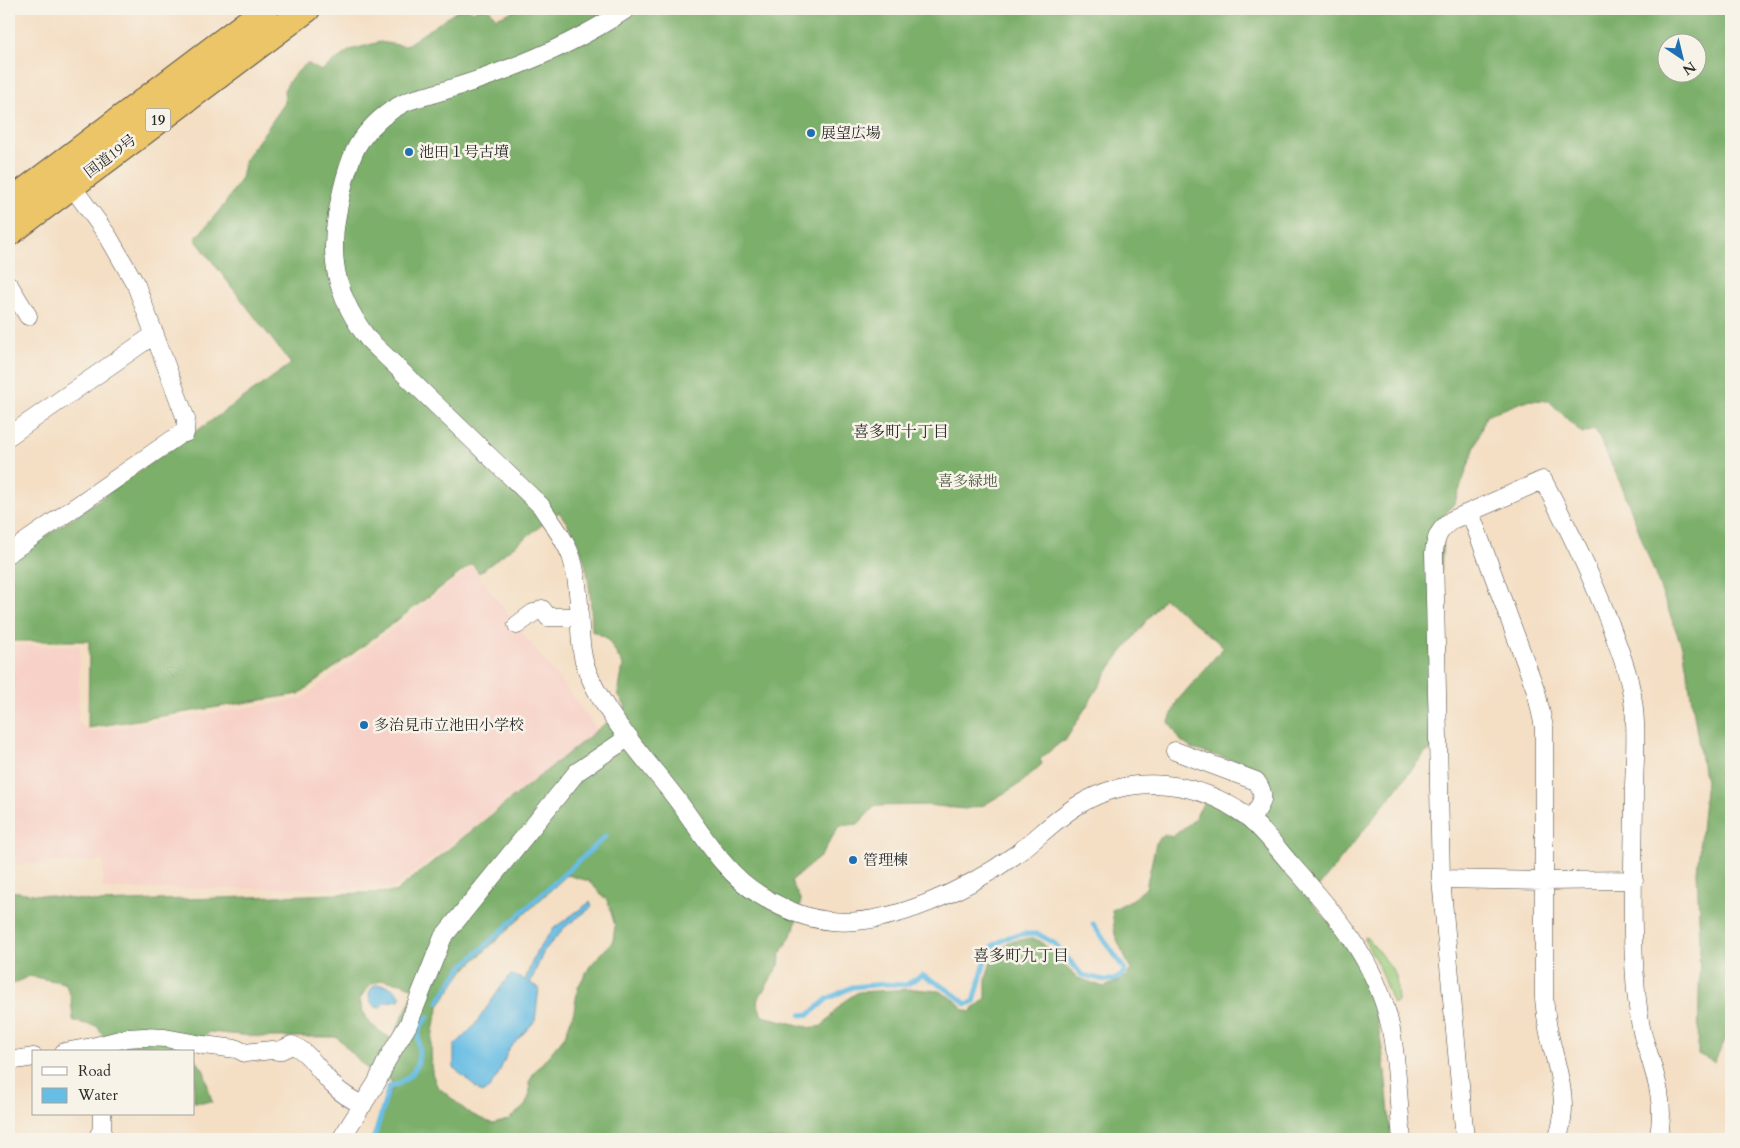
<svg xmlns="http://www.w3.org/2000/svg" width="1740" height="1148" font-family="Cardo,'Noto Serif JP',serif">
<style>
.built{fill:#f7d1c7}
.green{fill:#9acb7b;stroke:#627b53}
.forest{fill:#7baf6b;stroke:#536d4b;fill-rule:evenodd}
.water{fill:#67bde4;stroke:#497488}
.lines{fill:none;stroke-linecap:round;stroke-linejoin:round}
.stream{stroke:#67bde4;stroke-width:5}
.minor-casing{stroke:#494642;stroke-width:19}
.highway-casing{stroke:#494642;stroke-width:28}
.minor{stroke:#fff;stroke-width:18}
.highway{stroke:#ecc569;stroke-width:26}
.poi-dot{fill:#1f6fb2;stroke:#f7f3e8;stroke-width:2}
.labels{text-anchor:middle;stroke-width:5;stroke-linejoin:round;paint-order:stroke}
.shield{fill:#f7f3e8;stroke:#686764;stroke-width:1}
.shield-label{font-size:14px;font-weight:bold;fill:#2b2b2b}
.poi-label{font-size:15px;fill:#2b2b2b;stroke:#f7f3e8;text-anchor:start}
.street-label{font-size:15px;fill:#2b2b2b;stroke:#f7f3e8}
.park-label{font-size:15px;fill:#4c5b43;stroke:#f7f3e8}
.neighbourhood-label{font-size:16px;fill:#2b2b2b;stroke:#f7f3e8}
</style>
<rect width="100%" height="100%" fill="#f7f3e8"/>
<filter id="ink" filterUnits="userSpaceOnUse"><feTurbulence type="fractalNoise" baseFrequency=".02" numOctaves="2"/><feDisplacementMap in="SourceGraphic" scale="10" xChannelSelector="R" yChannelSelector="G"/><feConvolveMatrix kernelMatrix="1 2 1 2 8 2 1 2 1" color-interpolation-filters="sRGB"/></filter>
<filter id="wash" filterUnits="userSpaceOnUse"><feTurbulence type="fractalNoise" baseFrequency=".0096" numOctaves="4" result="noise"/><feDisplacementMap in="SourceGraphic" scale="20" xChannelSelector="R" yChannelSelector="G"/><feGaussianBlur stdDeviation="1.12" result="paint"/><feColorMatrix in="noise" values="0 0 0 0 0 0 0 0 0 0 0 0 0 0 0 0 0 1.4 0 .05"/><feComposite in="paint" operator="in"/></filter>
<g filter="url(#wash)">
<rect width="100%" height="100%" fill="#f4dfc5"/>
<path class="built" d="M472 567 598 730 394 888 103 889V861L15 864 14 852H9V645L80 646 78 721 89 732 302 699Z"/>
<path class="green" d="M1365 937 1368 938 1392 969 1396 976 1398 1001 1393 1004 1378 965 1365 941Z"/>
<path class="forest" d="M460 9H469L473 12 477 9H489L496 18 519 9H1731V1029L1714 1062 1698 1054 1700 941 1697 872 1706 780 1703 771 1684 652 1624 491 1595 429 1582 434 1549 401 1527 400 1486 416 1455 502 1444 516 1431 750 1425 753 1309 899C1326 919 1347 940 1358 963 1383 1019 1386 1079 1391 1139H371L392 1089 391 1080 371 1073 337 1037H262L210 1032 190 1052H112L97 1026 76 1022 73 1020 71 997 65 983 29 976 9 986V891L99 902 395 892 626 707 618 695 623 665 607 638 592 631C591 599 590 568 576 539 572 529 565 521 559 512L479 573 472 564 299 694 88 728 89 641H9V562L194 433 291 364 195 239 225 204 241 178 245 160 285 103 284 90 292 77 307 63 321 71 350 50 380 42 405 46ZM1668 42H1698V72H1668ZM1164 598 1224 647 1177 701 1169 722 1181 741 1192 749 1228 759 1247 763 1262 773 1274 789 1267 808 1251 825 1205 800 1194 820 1172 837 1164 834 1156 843 1146 888 1133 899 1112 910 1115 935 1131 970 1121 980 1104 987 1078 978 1040 941 1032 938 1009 942 991 961 986 980V998L970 1012 964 1010 955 1000 939 991 914 989 858 992 843 1002 822 1026 812 1028 762 1016 757 1001 779 965 780 955 794 930 801 901 791 881 821 856 839 826 858 824 875 806 927 805 965 809 984 805 1021 783 1042 764 1040 759 1061 742 1065 741 1112 665ZM567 875 589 881 608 902 615 926 613 941 590 966 578 987 574 1011 565 1036 533 1074 529 1083 530 1094 525 1106 508 1120 493 1124 469 1113 437 1086 432 1073 431 1045 435 1020 440 1004 463 971ZM382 980 401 983 416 989 392 1039C373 1027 363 1022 360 998L370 985Z
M194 1057 204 1071 212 1102H194Z"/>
<path class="water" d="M590 902 592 907 565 927 544 951 530 983 539 988 535 1021 509 1049 498 1075 490 1087 482 1093 454 1068V1046L474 1026 508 977 512 975 525 980 536 952 554 928Z
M376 985C387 984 394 988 401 996L399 1000 386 1002 381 1007H375C368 1001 366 990 376 985Z"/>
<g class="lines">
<path class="stream" d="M438 1002 462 967 606 836
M801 1015 810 1014 827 999 852 987 884 984 906 985 922 975C938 983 953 992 966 1004L974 1002 986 958 994 945 1009 937 1024 934H1038L1055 944 1082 975 1105 980H1114L1121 976 1125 970 1093 924
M374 1139 389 1087C407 1082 420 1070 419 1050 419 1044 417 1035 419 1030 420 1025 425 1020 428 1017"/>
</g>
</g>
<g filter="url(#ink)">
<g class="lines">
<g class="minor-casing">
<path id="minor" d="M627 9C589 34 548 54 505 70 481 80 455 87 430 95 421 97 412 99 404 103 388 111 372 125 361 140 348 158 341 193 337 215 328 263 339 300 368 339L541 506C551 522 566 540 572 559 575 569 577 582 578 593 581 615 578 639 584 661 597 707 646 759 675 797 701 831 723 873 760 895 781 908 806 919 831 921 890 927 968 889 1015 855 1037 839 1056 818 1080 804 1129 775 1188 779 1236 809 1241 813 1248 816 1252 821 1266 833 1277 848 1289 862 1334 912 1378 962 1391 1030 1398 1066 1398 1103 1402 1139
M9 285 28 316
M9 436 155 334
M1470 512 1536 691 1544 727V998C1545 1008 1546 1018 1548 1028 1555 1065 1572 1103 1557 1139
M9 553 179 435 185 433 186 419 136 285 108 236 71 185
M542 609 548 617H579
M517 625 533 613
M1175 751 1256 781C1268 797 1261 805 1251 819
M1441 879 1543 881 1634 880
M64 1052 92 1047 127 1038 144 1037 165 1038 203 1045 237 1049 245 1053 272 1050 279 1051 292 1045C310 1052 320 1073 334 1086 343 1095 352 1100 363 1105
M9 1061 34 1057
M102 1139 99 1135 102 1130V1114
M341 1139 377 1082 387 1060 408 1025 443 937 577 772 629 737
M1465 1139 1441 879 1434 552C1436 536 1439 530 1452 520L1543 480C1568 527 1591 574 1610 624 1617 644 1626 665 1630 685 1638 718 1635 753 1634 787 1634 854 1630 925 1636 991 1638 1006 1639 1022 1643 1036 1654 1071 1667 1103 1658 1139"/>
</g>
<g class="highway-casing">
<path id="highway" d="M9 203 266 9
M9 233 307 9"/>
</g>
<use href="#minor" class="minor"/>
<use href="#highway" class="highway"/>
</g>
</g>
<g class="poi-dot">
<circle cx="811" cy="133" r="5"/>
<circle cx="409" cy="152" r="5"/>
<circle cx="364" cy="725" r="5"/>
<circle cx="853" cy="860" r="5"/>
</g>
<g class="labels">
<rect class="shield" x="145.5" y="108.5" width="25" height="23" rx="4"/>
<g class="shield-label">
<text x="158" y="125">19</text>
</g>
<g class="poi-label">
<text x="821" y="138">展望広場</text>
<text x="419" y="157">池田１号古墳</text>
<text x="374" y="730">多治見市立池田小学校</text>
<text x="863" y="865">管理棟</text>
</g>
<g class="street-label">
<text transform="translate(110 156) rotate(-37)" y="5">国道19号</text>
</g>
<g class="park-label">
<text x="968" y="486">喜多緑地</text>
</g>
<g class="neighbourhood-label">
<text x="901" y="437">喜多町十丁目</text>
<text x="1021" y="961">喜多町九丁目</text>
</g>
</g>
<rect width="1740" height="1148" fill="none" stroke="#f7f3e8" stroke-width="30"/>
<rect x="32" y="1050" width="162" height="65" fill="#f7f3e8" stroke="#a5a39c"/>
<rect x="42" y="1067" width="25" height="8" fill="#ffffff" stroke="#a5a39c"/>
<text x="78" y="1076" font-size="15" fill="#2b2b2b">Road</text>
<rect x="42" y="1088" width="25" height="15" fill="#67bde4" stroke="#a5a39c"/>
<text x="78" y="1100" font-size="15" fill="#2b2b2b">Water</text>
<g transform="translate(1682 58) rotate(145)"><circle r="24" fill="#f7f3e8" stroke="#a5a39c"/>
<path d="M0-4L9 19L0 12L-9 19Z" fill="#1f6fb2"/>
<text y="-8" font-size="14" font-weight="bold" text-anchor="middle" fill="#2b2b2b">N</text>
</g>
</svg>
